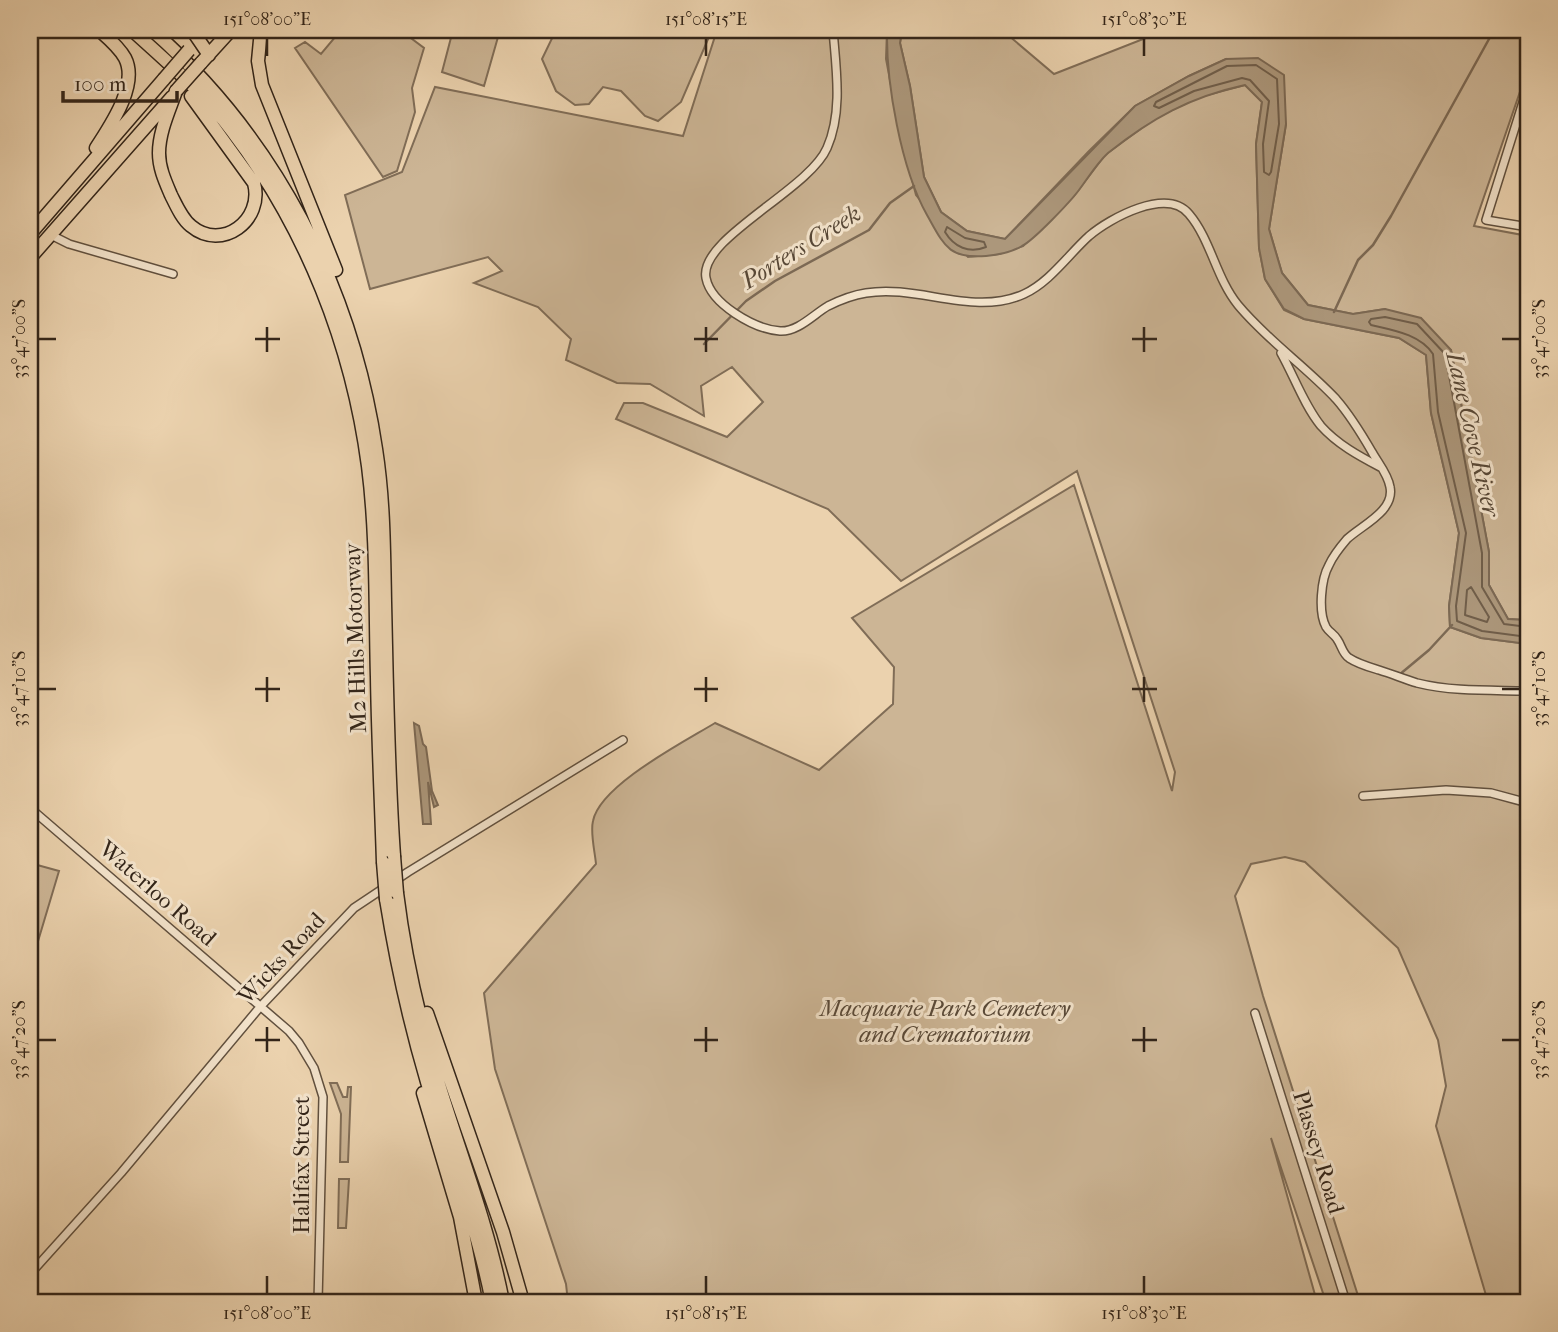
<svg xmlns="http://www.w3.org/2000/svg" width="1558" height="1332" font-family="'IM FELL French Canon',serif">
<style>
.green{fill:#ccb595;stroke:#806d57;stroke-width:2}
.water{fill:#ac977b;stroke:#7c6954;stroke-width:2}
.lines{fill:none;stroke-linecap:round;stroke-linejoin:round}
.shore{stroke:#705e4a;stroke-width:2}
.stream{stroke:#7c6954;stroke-width:2.5}
.street-casing{stroke:#61503e;stroke-width:10}
.highway-casing{stroke:#332519;stroke-width:15}
.street{stroke:#f2e2ca;stroke-width:7}
.highway{stroke:#ebd2ae;stroke-width:12}
.highway-bridge-casing{stroke:#332519;stroke-width:15;stroke-linecap:butt}
.highway-bridge{stroke:#ebd2ae;stroke-width:12}
.ticks{fill:none;stroke:#332519;stroke-width:2.5}
.labels{text-anchor:middle;stroke-width:6;stroke-linejoin:round;paint-order:stroke}
.street-label{font-size:23px;fill:#332519;stroke:#f2e2ca}
.park-label{font-size:23px;font-style:italic;fill:#594938;stroke:#f2e2ca}
.water-label{font-size:24px;font-style:italic;fill:#574736;stroke:#f2e2ca}
.neatline{fill:none;stroke:#332519;stroke-width:2.5}
.ticks-label{font-size:18px;text-anchor:middle;fill:#332519}
</style>
<rect width="100%" height="100%" fill="#ebd2ae"/>
<filter id="stains"><feTurbulence type="fractalNoise" baseFrequency=".00286" numOctaves="4"/><feColorMatrix values="0 0 0 0 .2 0 0 0 0 .09 0 0 0 0 .02 0 0 0 .5 -.17"/></filter>
<radialGradient id="worn" r=".72"><stop offset=".6" stop-color="#630" stop-opacity="0"/><stop offset="1" stop-color="#630" stop-opacity=".3"/></radialGradient>
<path class="green" d="M341 30H400L424 48 412 88 415 112 397 171 383 177 295 48 305 42 321 54Z
M453 30H500L484 86 442 72Z
M556 30H712L681 102 658 121 645 116 621 91 603 87 589 104 575 105 556 91 542 59Z
M717 30H887L886 59 900 133 916 195 968 257 999 254 1023 246 1073 197 1105 155 1154 119 1196 98 1245 85 1262 102 1256 144 1259 248 1265 279 1284 310 1304 319 1399 338 1426 355 1431 413 1459 533 1449 606 1450 627 1481 638 1528 644V1302H1488L1436 1126 1446 1086 1438 1040 1398 948 1305 862 1285 857 1251 864 1235 896 1263 996 1360 1302H1326L1271 1138 1317 1302H568L566 1284 495 1069 484 993 596 864C595 852 590 833 593 821 600 785 684 742 715 723L819 770 893 704 894 667 852 618 1074 485 1172 791 1175 772 1077 471 901 581 828 509 616 419 624 403H643L727 437 763 402 732 367 701 386 704 416 650 384 617 383 566 360 571 339 538 307 474 283 502 271 488 257 370 289 345 195 402 172 435 87 683 136Z
M902 30H1002L1054 74 1166 30H1528V60L1524 80 1474 226 1528 236V620L1508 619 1489 585V552L1451 350 1385 309 1353 314 1308 305 1282 273 1269 229 1286 124 1226 59 1189 76 1135 106 1089 151 1005 239 967 231 941 212 924 177 910 86 900 43Z
M30 863 59 871 30 968Z
M330 1083H337L343 1097H347L348 1087H351L348 1162H340L341 1114Z
M339 1179H349L346 1228H338Z"/>
<path class="water" d="M887 30H902L900 43 910 86 924 177 941 212 967 231 1005 239 1135 106 1189 76 1226 59 1258 58 1284 75 1286 124 1269 229 1282 273 1308 305 1353 314 1385 309 1421 318 1451 350 1489 552V585L1508 619 1528 620V644L1481 638 1450 627 1449 606 1459 533 1431 413 1426 355 1399 338 1304 319 1284 309 1265 279 1259 248 1256 144 1262 102 1245 85C1190 97 1152 118 1108 153 1097 163 1088 178 1079 190 1070 202 1034 240 1022 246 1012 252 998 255 986 256 948 259 944 245 927 215 901 169 886 83 887 30Z
M414 723 419 726 423 744 426 747 432 791 438 805 434 807 428 782 431 824H423Z"/>
<g class="lines">
<path class="shore" d="M1227 66 1256 65 1277 79 1279 124 1271 172 1269 175 1264 172 1263 144 1269 101 1250 80 1242 78 1194 91 1159 108 1154 106 1156 102Z
M947 227 965 238 984 242 986 247C969 254 954 247 945 232Z
M1471 587 1489 617 1487 622 1465 615 1467 590Z
M1528 627 1504 624 1482 587V553L1445 354 1417 324 1385 317 1371 319 1369 322 1371 325C1392 330 1420 334 1433 354L1438 412 1466 533 1456 606 1457 621 1482 631 1528 637"/>
<path class="stream" d="M1334 312 1358 260 1373 245 1391 216 1494 30
M704 344 746 301 775 281 869 230 890 203 914 186
M1399 675 1429 650 1452 625"/>
<g class="street-casing">
<path id="street" d="M833 30C836 68 843 112 827 148 809 190 698 239 706 278 711 304 754 329 780 331 798 332 814 314 828 306 840 300 853 295 866 293 918 284 973 317 1024 294 1050 282 1068 255 1089 236 1110 218 1167 187 1189 214 1211 240 1216 278 1238 305 1267 340 1305 366 1336 399 1350 415 1361 433 1372 452 1378 463 1388 474 1390 487 1395 511 1362 525 1347 539 1341 546 1333 556 1329 565 1321 579 1318 612 1326 627 1329 632 1334 634 1337 639 1342 646 1342 653 1349 658 1358 664 1369 667 1379 670 1392 674 1404 679 1417 683 1453 692 1492 690 1528 691
M1528 86 1486 220 1528 227
M51 235 69 244 173 274
M1281 353C1294 376 1304 405 1321 426 1337 444 1359 456 1380 467
M1363 796 1446 790 1491 793 1528 803
M30 808 289 1031 299 1043 314 1068 323 1097 318 1302
M1255 1013 1346 1302
M30 1274 121 1173 260 1007 354 908 408 872 623 740"/>
</g>
<g class="highway-casing">
<path id="highway" d="M132 30C167 62 204 93 232 131 306 228 352 345 368 466 377 536 375 607 377 677 378 739 381 800 383 862
M152 30C276 139 352 287 376 449 384 500 384 551 385 602 387 687 388 771 394 856
M192 30 209 55
M261 30 258 61 262 85 336 270
M201 63 231 30
M176 91C169 111 159 132 159 153 159 168 165 181 171 195 176 205 182 219 191 226 222 252 264 220 254 183L191 96
M96 148C110 126 139 85 125 58 119 47 108 38 99 30
M30 234 164 79
M30 258 172 97
M397 893C404 950 416 1005 432 1061 455 1142 487 1219 503 1302
M386 899C396 961 409 1021 427 1082 450 1155 477 1226 492 1302
M427 1013 503 1232 523 1302
M423 1093 460 1217 476 1302"/>
</g>
<use href="#street" class="street"/>
<use href="#highway" class="highway"/>
<g class="highway-bridge-casing">
<path id="highway-bridge" d="M164 79 189 50
M176 91 201 63
M394 856 397 893
M383 862 386 899"/>
</g>
<use href="#highway-bridge" class="highway-bridge"/>
</g>
<path class="ticks" d="M267 38V56M706 38V56M1144 38V56M267 327V352M706 327V352M1144 327V352M38 339H56M255 339H280M694 339H718M1132 339H1157M1502 339H1520M267 677V702M706 677V702M1144 677V702M38 689H56M255 689H280M694 689H718M1132 689H1157M1502 689H1520M267 1027V1052M706 1027V1052M1144 1027V1052M38 1040H56M255 1040H280M694 1040H718M1132 1040H1157M1502 1040H1520M267 1276V1294M706 1276V1294M1144 1276V1294"/>
<g class="labels">
<g class="street-label">
<text transform="translate(355 638) rotate(-92)" y="8">M2 Hills Motorway</text>
<text transform="translate(158 893) rotate(41)" y="8">Waterloo Road</text>
<text transform="translate(281 958) rotate(-47)" y="8">Wicks Road</text>
<text transform="translate(1319 1152) rotate(73)" y="8">Plassey Road</text>
<text transform="translate(301 1165) rotate(-90)" y="8">Halifax Street</text>
</g>
<g class="park-label">
<text x="945" y="1016">Macquarie Park Cemetery<tspan x="945" dy="26">and Crematorium</tspan></text>
</g>
<g class="water-label">
<text transform="translate(801 247) rotate(-32)" y="8">Porters Creek</text>
<text transform="translate(1473 434) rotate(77)" y="8">Lane Cove River</text>
</g>
</g>
<rect width="1558" height="1332" fill="none" stroke="#ebd2ae" stroke-width="77"/>
<path d="M63 91v10h114v-10" fill="none" stroke="#332519" stroke-width="3.5"/>
<text x="74" y="91" font-size="21" fill="#332519" stroke="#f2e2ca" stroke-width="5" paint-order="stroke">100 m</text>
<rect x="38" y="38" width="1482" height="1256" class="neatline"/>
<g class="ticks-label">
<text x="267" y="25">151°08'00"E</text>
<text x="706" y="25">151°08'15"E</text>
<text x="1144" y="25">151°08'30"E</text>
<text transform="translate(19 339) rotate(-90)" y="6">33°47'00"S</text>
<text transform="translate(1539 339) rotate(-90)" y="6">33°47'00"S</text>
<text transform="translate(19 689) rotate(-90)" y="6">33°47'10"S</text>
<text transform="translate(1539 689) rotate(-90)" y="6">33°47'10"S</text>
<text transform="translate(19 1040) rotate(-90)" y="6">33°47'20"S</text>
<text transform="translate(1539 1040) rotate(-90)" y="6">33°47'20"S</text>
<text x="267" y="1319">151°08'00"E</text>
<text x="706" y="1319">151°08'15"E</text>
<text x="1144" y="1319">151°08'30"E</text>
</g>
<rect width="100%" height="100%" filter="url(#stains)"/>
<rect width="100%" height="100%" fill="url(#worn)"/>
</svg>
